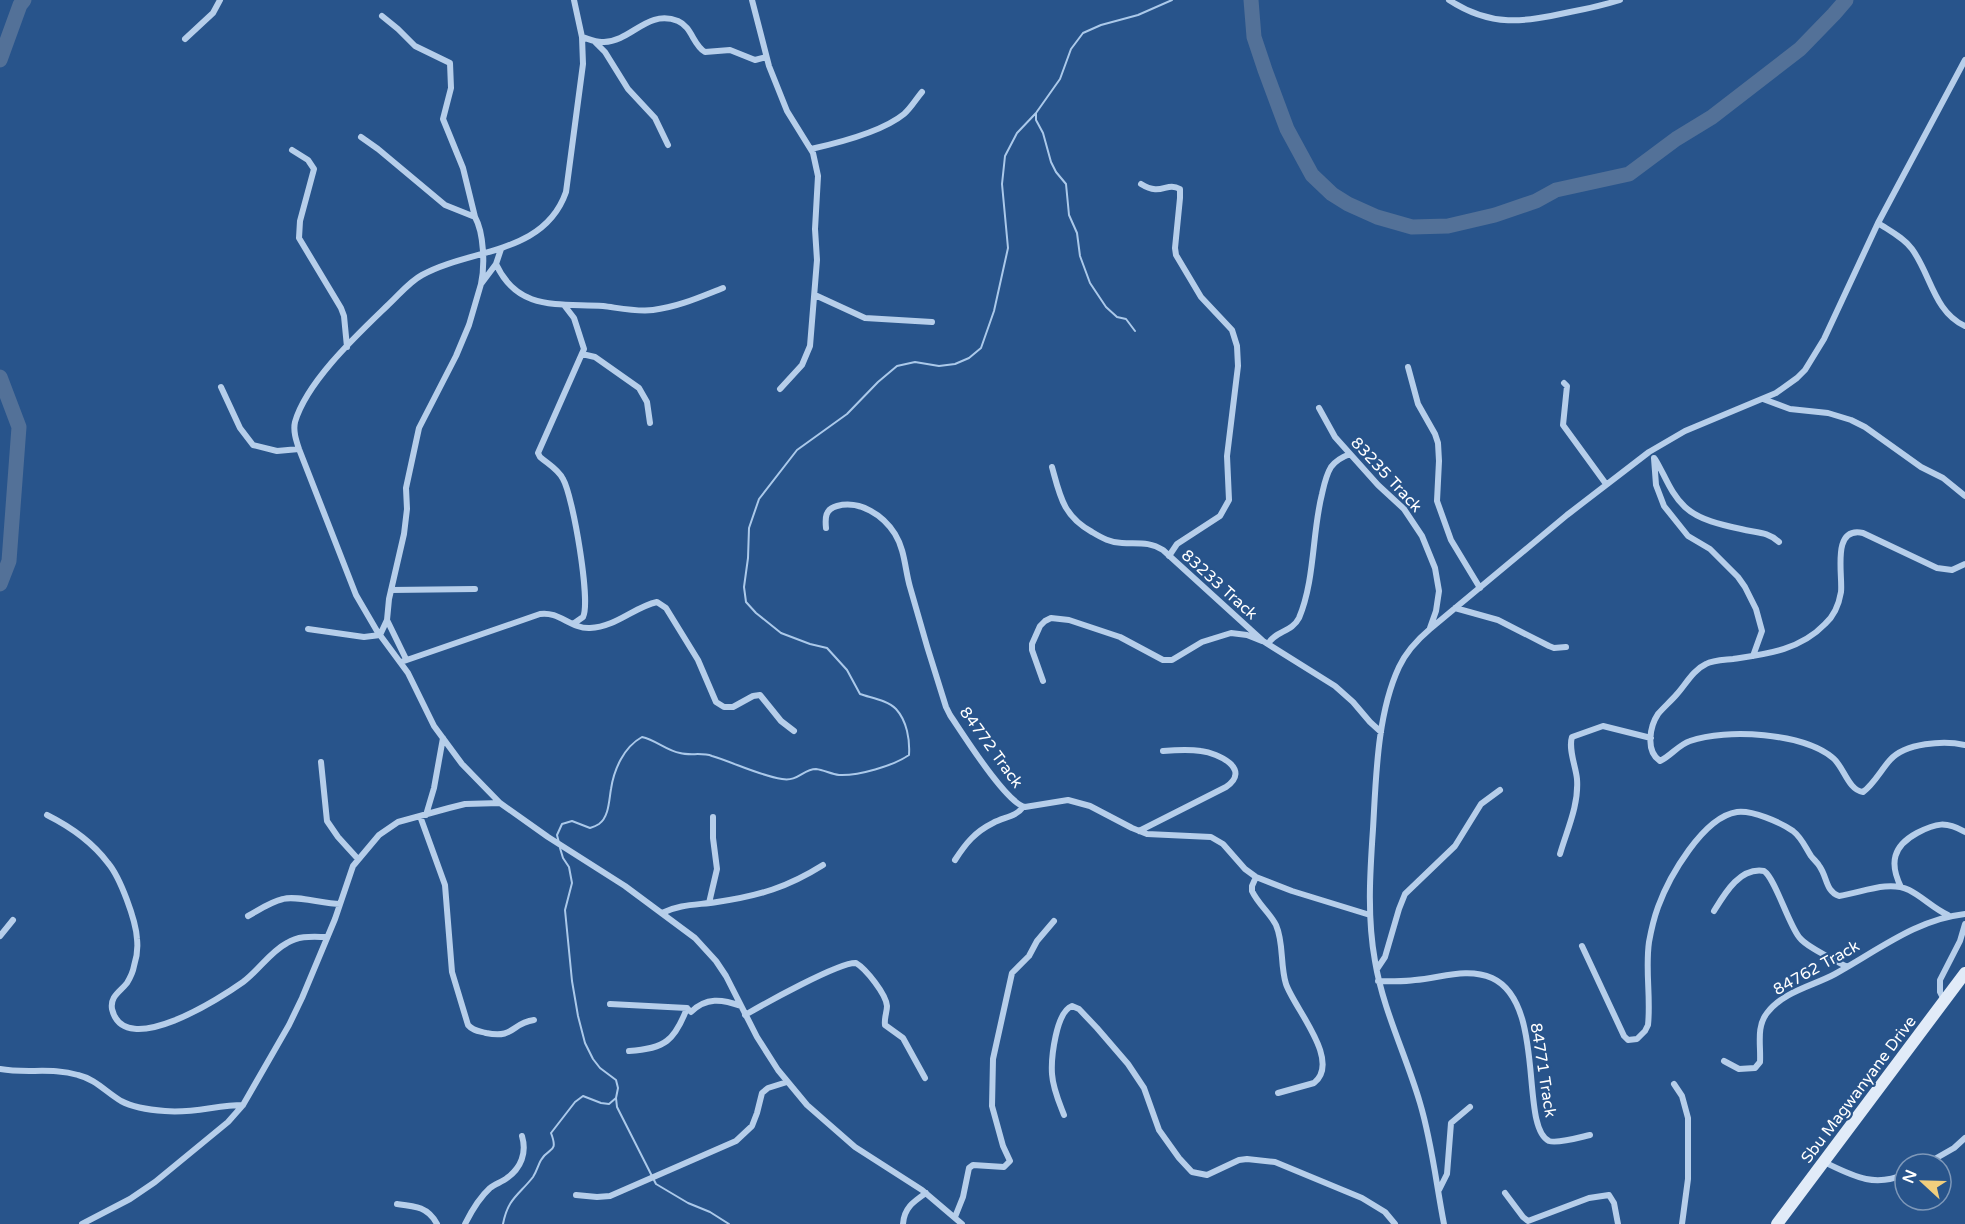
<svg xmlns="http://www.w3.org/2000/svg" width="1965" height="1224" font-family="'Varela Round',sans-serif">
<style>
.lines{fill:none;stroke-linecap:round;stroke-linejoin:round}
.stream{stroke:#abc9ea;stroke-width:2}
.river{stroke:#537198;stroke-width:15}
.minor{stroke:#b6ceea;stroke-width:6}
.secondary{stroke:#e1ebf8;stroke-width:12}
.labels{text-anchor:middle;stroke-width:4.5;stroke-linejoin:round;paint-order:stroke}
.street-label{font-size:16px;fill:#fff;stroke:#28548b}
</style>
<rect width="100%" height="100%" fill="#28548b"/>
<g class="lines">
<path class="stream" d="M1036 113V120L1043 133 1051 162 1056 172 1066 184 1069 215 1077 233 1080 256 1090 283 1106 307 1117 317 1126 319 1135 331
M559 843 557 835 562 824 572 821 590 828C593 827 596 826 599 824 609 817 609 800 611 789 614 769 624 747 642 737 656 740 667 751 680 753 690 756 702 752 712 756 735 763 758 775 782 779 798 782 803 769 816 769 824 770 831 774 839 775 858 776 893 766 909 755 910 740 907 721 896 709 887 700 871 698 860 694L847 670 827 648 810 644 781 633 756 613 746 602 744 587 748 558 749 528 759 499 797 450 847 414 878 382 897 366 915 362 939 366 955 364 969 358 981 348 994 311 1008 248 1002 184 1005 156 1017 133 1036 113 1060 79 1071 49 1083 33 1101 25 1138 15 1172 0
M560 848 563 858 569 867 572 883 565 910 572 981 578 1016 585 1043 593 1059 600 1068 616 1080 618 1088 616 1098 617 1107 656 1184 688 1203 710 1212 729 1224
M503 1224C508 1198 519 1195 533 1177 537 1171 538 1165 541 1160 548 1147 559 1154 551 1133L575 1102 583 1096 601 1103 609 1104 616 1098"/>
<path class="river" d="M1251 0 1254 37 1265 70 1287 129 1312 175 1332 194 1348 204 1377 217 1412 227 1448 226 1495 215 1536 201 1556 190 1629 174 1676 139 1712 117 1800 49 1834 14 1846 0
M0 60 20 5 24 0
M0 377 19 427 9 561 0 584"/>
<path class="minor" d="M574 0 582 37 583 64 566 192C544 255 471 248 422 275 409 282 399 295 388 305 358 334 307 381 295 422 293 431 296 440 299 449L356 595 377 631 408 673 434 726 462 764 500 803 548 837 625 886 695 938 716 961 726 976 757 1037 778 1070 807 1105 855 1147 922 1190 962 1224
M752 0 769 66 787 111 813 153 818 176 815 229 817 260 810 346 802 365 780 389
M1449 0C1492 28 1523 22 1570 12 1587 9 1604 5 1620 0
M382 16 398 29 415 46 450 63 451 88 443 119 463 168 475 217
M582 37C589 39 596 43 604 42 632 41 647 9 678 21 692 27 693 45 705 52L730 50 755 60 766 57
M185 39 213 13 220 0
M595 42 605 52 628 89 655 118 668 145
M361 137 378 149 445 205 475 217C484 233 485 266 481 284
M811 149C838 143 882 132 904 114 911 108 916 99 922 92
M292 150 308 160 314 169 300 221 299 238 341 308 344 316 347 347
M1141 184C1162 197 1166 181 1180 189V198L1175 248 1176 255 1201 297 1232 330 1237 346 1238 366 1227 456 1229 500 1220 516 1177 544 1169 556
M1878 223C1890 231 1904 238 1912 249 1931 275 1934 312 1965 326
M496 264C518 312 559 303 603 306 619 308 637 312 653 310 678 307 700 297 723 288
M815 295 865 318 932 322
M564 305 574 318 584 349 538 453 540 457C548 464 558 469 563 479 573 496 591 602 583 617L573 624
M582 354 595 357 639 388 647 402 650 423
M1408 367 1418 404 1435 434 1438 443 1439 461 1437 501 1451 540 1480 588
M1564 383 1567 386 1563 425 1606 484
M221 387 240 428 253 445 277 451 299 449
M1763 399 1790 409 1828 413 1851 420 1865 427 1921 467 1943 478 1965 496
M1319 408 1335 437 1378 485 1404 509 1422 536 1435 568 1439 591 1436 611 1430 628
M1654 458 1656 485 1664 506 1688 536 1710 549 1738 577 1745 587 1756 609 1762 631 1753 656
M1655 459C1665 475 1670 493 1685 507 1699 520 1722 525 1741 529 1756 533 1767 531 1779 542
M1052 467C1060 496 1063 516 1092 532 1102 538 1111 543 1122 543 1137 544 1149 541 1163 550L1263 641 1335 686 1353 702 1370 722 1381 732
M826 528C825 518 825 509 837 506 860 500 883 515 895 534 905 550 905 570 910 587 921 627 933 667 946 707L950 715C963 734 1006 803 1025 807L1068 800 1090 806 1132 828 1147 834 1211 837 1223 844 1245 869 1256 877 1292 891 1370 915
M1965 564 1952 570 1937 568 1863 533C1831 526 1843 575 1841 592 1839 604 1834 616 1825 624 1800 650 1767 654 1733 659 1724 660 1713 660 1706 664 1693 670 1686 684 1677 694 1671 701 1664 707 1658 714 1650 726 1645 751 1660 761 1671 756 1678 745 1690 741 1726 728 1804 733 1833 758 1844 767 1848 790 1863 792 1874 784 1881 770 1890 760 1905 743 1944 740 1965 745
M391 590 475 589
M1455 608 1498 620 1549 646 1554 648 1566 647
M387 620 406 659
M308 629 364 637 380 635 387 620 389 599 404 534 407 509 406 488 419 428 456 356 469 325 481 284 496 264 501 249
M1268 644C1275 631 1292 632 1299 618 1315 580 1312 533 1322 494 1324 485 1326 475 1331 467 1336 460 1342 457 1350 454
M401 662 540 614C559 611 571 629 590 628 616 627 634 607 657 602L666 608 698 660 716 702 724 707H733L753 696 760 695 781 721 794 731
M1043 681 1032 650V644L1040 626 1045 621 1051 618 1069 620 1120 637 1163 660H1172L1202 642 1231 633 1247 635 1262 641
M321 762 327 821 338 837 358 859
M47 815C69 826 93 843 108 863 120 877 136 920 137 939 138 948 137 957 134 966 133 972 130 978 127 983 120 992 110 996 112 1009 124 1061 222 997 243 982 259 970 270 952 287 943 300 935 314 937 327 937
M426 815 434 788 443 738
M420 816 445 885 452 972 468 1025C473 1031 479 1031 486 1033 515 1039 511 1023 534 1020
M1139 831 1226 787C1252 769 1218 753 1201 751 1188 749 1175 750 1163 751
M1560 854C1567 830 1579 805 1577 779 1576 767 1568 749 1572 737L1603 726 1651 738
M955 860C966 843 975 832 993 823 1004 817 1016 817 1023 807
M1256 877 1252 886V891C1258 904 1270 913 1276 925 1284 943 1280 965 1286 984 1294 1008 1342 1061 1314 1083L1278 1093
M1901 887C1889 863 1893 846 1917 833 1936 823 1946 821 1965 832
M709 903 717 869 713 838V817
M1714 911C1725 893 1740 867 1764 871 1775 878 1788 923 1799 937 1806 947 1835 960 1847 967
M662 913C680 904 698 905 717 902 759 896 788 887 823 865
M248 916C259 910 270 902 283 899 296 895 323 904 340 904
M0 936 13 920
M1582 946 1624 1036 1628 1040 1637 1039 1645 1031 1648 1025C1651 997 1645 970 1649 942 1651 931 1654 918 1658 907 1669 877 1703 817 1737 812 1752 810 1780 822 1793 831 1802 838 1805 847 1811 856 1814 860 1818 863 1820 867 1827 877 1826 892 1839 896 1861 893 1888 880 1909 890 1923 897 1934 909 1948 915
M1377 969 1385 957 1399 909 1405 894 1455 846 1481 804 1500 790
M1378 981C1391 981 1403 982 1415 980 1441 978 1467 967 1492 978 1547 1003 1519 1127 1549 1141 1558 1144 1581 1137 1590 1135
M1944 1000 1940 992V980L1960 941 1965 924
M610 1004 687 1008
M745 1015C764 1004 839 962 856 963 866 969 886 994 887 1006 887 1012 884 1018 885 1025L903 1038 925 1078
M629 1051C665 1049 675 1040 687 1008L691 1012C706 997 722 999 741 1006
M1724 1061 1739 1069 1755 1068 1760 1062C1761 1045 1756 1027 1767 1013 1784 991 1813 986 1835 974 1877 951 1917 919 1965 914
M0 1069C26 1074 52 1067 78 1075 95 1079 106 1092 121 1101 134 1108 151 1110 165 1111 192 1114 217 1105 243 1105
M1674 1084 1682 1096 1688 1118V1179L1682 1224
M1064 1115C1059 1102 1053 1089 1052 1074 1051 1058 1056 1012 1072 1006L1079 1009 1097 1028 1128 1064 1144 1088 1159 1130 1179 1158 1192 1172 1207 1175 1239 1160 1247 1159 1275 1162 1362 1198 1385 1212 1395 1224
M1824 1162C1853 1176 1874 1188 1905 1174
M1926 1164 1954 1148 1965 1138
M1439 1190 1447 1174 1451 1123 1470 1107
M1505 1193 1523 1217 1528 1221 1589 1198 1609 1195 1614 1203 1618 1224
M576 1195 597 1197 610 1196 736 1141 752 1126 757 1113 762 1093 768 1088 787 1082
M397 1204C415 1206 428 1207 437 1224
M955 1217 963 1197 969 1168 973 1165 1004 1167 1010 1161 1003 1146 992 1106 993 1059 1012 973 1029 956 1037 941 1054 921
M82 1224 130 1199 155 1182 228 1122 243 1105 289 1025 302 998 335 919 353 866 379 835 398 822 449 808 465 804 500 803
M465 1224C471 1212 480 1197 490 1188 495 1184 502 1182 507 1178 521 1168 527 1153 522 1136
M903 1224C904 1208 913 1202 926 1193
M1444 1224C1436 1183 1432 1143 1420 1103 1406 1055 1383 1010 1375 961 1367 917 1370 872 1373 829 1376 778 1377 714 1399 667 1406 652 1417 640 1430 629L1567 515 1649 452 1685 431 1776 393 1797 378 1805 370 1824 339 1878 223 1965 60"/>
<path class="secondary" d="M1777 1224 1965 973"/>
</g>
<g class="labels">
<g class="street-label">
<text transform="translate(1387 474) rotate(47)" y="6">83235 Track</text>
<text transform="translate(1220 584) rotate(42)" y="6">83233 Track</text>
<text transform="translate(992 747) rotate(54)" y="6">84772 Track</text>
<text transform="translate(1816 967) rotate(-29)" y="6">84762 Track</text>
<text transform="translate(1544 1070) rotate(81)" y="6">84771 Track</text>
<text transform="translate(1858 1089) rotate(-53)" y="6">Sbu Magwanyane Drive</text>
</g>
</g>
<g transform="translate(1923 1182) rotate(292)"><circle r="28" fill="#28548b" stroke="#7e98b9" stroke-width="1.5"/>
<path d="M0-4.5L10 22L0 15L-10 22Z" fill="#f1ce7d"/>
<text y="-9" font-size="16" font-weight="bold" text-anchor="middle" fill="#ffffff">N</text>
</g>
</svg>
